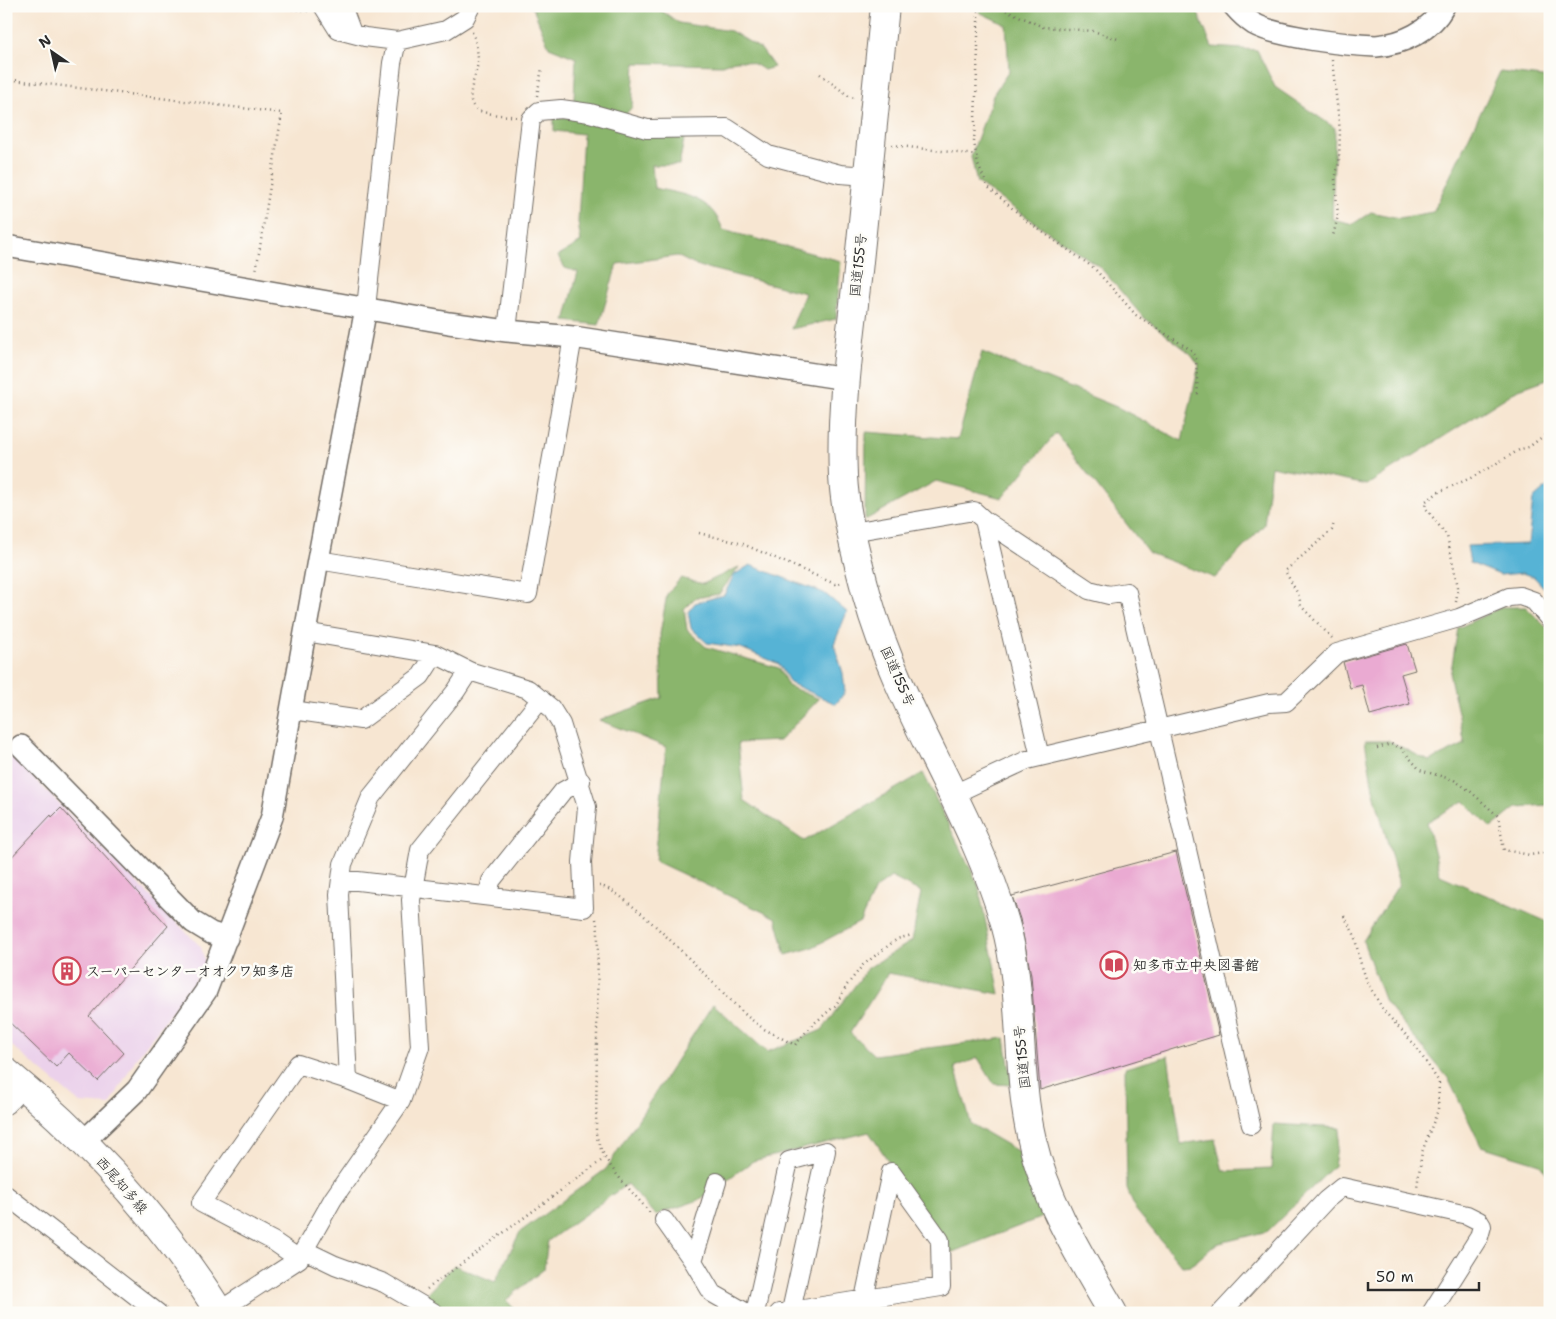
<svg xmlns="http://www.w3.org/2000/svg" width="1556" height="1319" font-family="'Shantell Sans','Klee One',sans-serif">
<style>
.built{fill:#ebd1eb}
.forest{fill:#8ab56c;stroke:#5a704c}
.water{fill:#57b3d5;stroke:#416f80}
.building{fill:#eaaad2}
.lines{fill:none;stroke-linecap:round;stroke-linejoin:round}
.minor-casing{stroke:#726c65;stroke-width:20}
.tertiary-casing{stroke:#726c65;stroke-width:24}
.primary-casing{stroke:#726c65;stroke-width:30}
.trunk-casing{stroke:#726c65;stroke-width:30}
.path{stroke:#726c65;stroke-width:2.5;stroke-dasharray:1 4;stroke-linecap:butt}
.minor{stroke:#fff;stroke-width:18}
.tertiary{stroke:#fff;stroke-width:21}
.primary{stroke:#fff;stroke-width:28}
.trunk{stroke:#fff;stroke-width:28}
.labels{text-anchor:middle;stroke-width:5;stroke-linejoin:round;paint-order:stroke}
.street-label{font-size:14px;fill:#2b2b2b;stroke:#fdfcf7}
.poi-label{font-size:14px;font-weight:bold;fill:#2b2b2b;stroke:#fdfcf7;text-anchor:start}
</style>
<rect width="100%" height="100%" fill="#fdfcf7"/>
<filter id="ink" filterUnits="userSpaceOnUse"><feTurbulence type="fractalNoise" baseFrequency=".02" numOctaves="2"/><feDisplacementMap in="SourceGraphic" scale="10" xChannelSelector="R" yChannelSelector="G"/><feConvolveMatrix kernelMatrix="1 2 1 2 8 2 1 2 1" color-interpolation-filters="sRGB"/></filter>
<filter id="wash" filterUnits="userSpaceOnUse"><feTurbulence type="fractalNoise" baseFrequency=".0096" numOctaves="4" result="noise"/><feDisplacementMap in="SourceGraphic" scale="20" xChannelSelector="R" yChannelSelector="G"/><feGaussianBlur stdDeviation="1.12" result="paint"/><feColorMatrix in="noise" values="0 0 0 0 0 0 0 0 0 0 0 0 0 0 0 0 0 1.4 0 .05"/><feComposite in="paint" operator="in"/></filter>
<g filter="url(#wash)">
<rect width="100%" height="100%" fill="#f7e6d2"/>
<path class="built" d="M6 750 201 947 206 966 135 1060 110 1105 80 1103 6 1041Z"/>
<path class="forest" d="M532 6H655L679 23 731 31 761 49 774 67 764 70C750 60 739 58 722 65L635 63 632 107 625 115 685 135 679 165H652L654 188C685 195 711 196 723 230L841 261 836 319 791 329 805 293 695 265 677 256 617 264 599 325 565 321 578 272 565 268 558 256 581 242 578 222 583 134 554 131V118L573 117 576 58 549 47Z
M981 6H1147L1197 11 1212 47 1257 50 1275 87 1335 128 1332 219 1353 224 1371 212 1399 218 1433 212 1500 72 1550 78V378L1519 389 1367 485 1271 466 1264 525 1215 578 1149 553 1056 433 1002 498 936 481 865 520 866 432 958 439 982 352 1119 408 1182 441 1199 365 1191 354 1142 316 1100 267 977 183 971 156 994 93 1009 71 1006 25 979 12Z
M739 567 719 594 695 598 684 609 687 630 706 647 779 668 788 686 819 699 779 741 738 743 744 800 804 841 923 773 978 884 1000 994 888 973 850 1033 874 1055 1005 1038 1012 1085 994 1084 978 1058 955 1067 971 1124 1021 1153 1045 1216 950 1253 869 1132 753 1161 699 1200 655 1215 627 1184 548 1241 544 1269 506 1300 518 1313H445L421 1300 454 1265 495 1282 520 1232 606 1169 713 1004 767 1052 822 1030 868 968 912 941 921 892 891 877 875 889 860 922 811 948 786 955 776 918 655 861 666 747 599 720 662 698 660 634 667 594 681 578 703 584Z
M1502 607H1526L1550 631V805L1517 807 1491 828 1464 801 1427 822 1440 875 1550 923V1178L1540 1164 1481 1146 1448 1078 1385 1002 1363 941 1399 884 1373 789 1365 741H1389L1429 761 1465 744 1450 677 1458 628Z
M1168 1056 1181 1144 1215 1139 1223 1171 1271 1169 1274 1124 1340 1128 1334 1166 1268 1231 1216 1244 1192 1265 1182 1266 1135 1209 1127 1189 1125 1068Z"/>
<path class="water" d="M1550 484V594L1534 577 1522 573 1500 575 1470 563 1467 546 1528 544 1533 499Z
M750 565 824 593 847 612 834 644 843 673 845 692 836 704 790 683 779 664 741 648 707 643 691 628 688 612 695 603 724 595 734 575Z"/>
<g id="blocks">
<path class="building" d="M1407 644 1415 670 1401 674 1410 704 1370 715 1362 685 1350 688 1343 662Z
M61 808 168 926 89 1016 124 1053 98 1081 69 1053 56 1067 6 1019V863L51 815 52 817Z
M1176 852 1219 1035 1040 1090 1031 975 1020 919 1012 896Z"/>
</g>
</g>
<g filter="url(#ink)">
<use href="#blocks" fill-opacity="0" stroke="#726c65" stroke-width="1"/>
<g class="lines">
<g class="minor-casing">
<path id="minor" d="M323 6 338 30 365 37 397 41 446 30 465 18 471 6
M342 6 352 33
M366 308 392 63 397 41
M507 331 531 119 539 111 561 109 590 113 647 129 727 128 768 155 840 174 868 176
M984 520 1040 757
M852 532 974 511 984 520 1089 590 1109 595 1127 592 1251 1125
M318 560 528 594 573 337
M305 632 435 654 469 671 528 689 551 708 561 724 587 807 582 862 584 908 341 879
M292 710 361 720 421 676 435 654
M954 794 1027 760 1269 703 1286 702 1337 653 1459 618 1509 597 1520 596 1534 601 1550 620
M488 896 491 881 563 791 581 781
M348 1080 401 1101
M6 1105 24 1087
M717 1182 693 1261 712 1293 747 1313
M6 1195 158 1313
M664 1220 693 1261
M304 1250 335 1265 384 1283 435 1313
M299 1259 273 1241 201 1203 298 1064 348 1080 339 894 343 864 371 797 456 691 469 671
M216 1313 299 1259 333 1199 401 1101 420 1047 411 900 420 850 541 699
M755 1313 789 1161 826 1151 791 1311
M779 1313 941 1287 940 1240 891 1172 864 1299
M1221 1313 1326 1200 1342 1187 1467 1215 1479 1221 1482 1226 1479 1237 1431 1313"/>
</g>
<g class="tertiary-casing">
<path id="tertiary" d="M1234 6C1240 13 1246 19 1254 24 1277 37 1348 45 1376 46 1403 44 1431 31 1444 6
M6 246 449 323 507 331 573 337 846 379
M21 746 193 922 211 933 227 938
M83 1142 137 1090 206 991 272 817 318 560 366 308"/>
</g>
<g class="primary-casing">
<path id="primary" d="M6 1072C89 1140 163 1222 220 1313"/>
</g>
<g class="trunk-casing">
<path id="trunk" d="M885 6C876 95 867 183 858 271 850 339 840 408 843 476 845 515 857 558 867 596 899 711 972 809 1005 923 1025 994 1015 1069 1032 1140 1046 1202 1081 1258 1113 1313"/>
</g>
<path class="path" d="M267 6 308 11
M978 6V49L974 142 978 165 988 187 1027 221 1094 268 1136 315 1191 350 1196 359 1198 397
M997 6 1043 27 1093 31 1118 39
M472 32C476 41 478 52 478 62 477 74 464 98 475 108 483 115 506 115 517 117
M1332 60 1340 131 1339 163 1335 179 1338 216 1333 236
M820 74 850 97 856 98
M6 79 282 113 256 271
M537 96 542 68
M892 145 975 155
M699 533 743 544 835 584 842 582
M1456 602 1458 587 1447 536 1425 507 1426 501 1439 492 1473 477 1521 449 1529 447 1550 431
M1332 638 1301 606 1299 596 1285 571 1332 530 1334 522
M1377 748 1391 744 1401 748 1420 770 1454 780 1470 791 1498 816 1504 850 1530 855 1550 852
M599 886C624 886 723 995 748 1017L764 1029 795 1045 811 1026 836 1005 847 985 863 965 897 939 912 935
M1344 916 1354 934 1360 961 1368 984 1384 1011 1414 1044 1439 1082 1438 1110 1422 1152 1417 1187
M596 919 598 931 596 1133C602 1165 630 1188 650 1213
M427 1289 605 1158"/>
<use href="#minor" class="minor"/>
<use href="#tertiary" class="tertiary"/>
<use href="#primary" class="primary"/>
<use href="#trunk" class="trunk"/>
</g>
</g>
<defs>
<g id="library-ring" transform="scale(1.4375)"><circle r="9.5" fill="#fdfcf7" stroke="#d1495b" stroke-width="1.5"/><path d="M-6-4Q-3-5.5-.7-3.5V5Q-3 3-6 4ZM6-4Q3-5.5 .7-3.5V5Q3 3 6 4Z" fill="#d1495b"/></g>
<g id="building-ring" transform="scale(1.4375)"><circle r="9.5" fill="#fdfcf7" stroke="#d1495b" stroke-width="1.5"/><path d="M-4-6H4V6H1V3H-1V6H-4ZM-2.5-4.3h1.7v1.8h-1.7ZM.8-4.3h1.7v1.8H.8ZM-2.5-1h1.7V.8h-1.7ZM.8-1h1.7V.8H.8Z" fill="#d1495b"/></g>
</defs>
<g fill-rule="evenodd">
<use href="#library-ring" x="1114" y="965"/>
<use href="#building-ring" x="67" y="971"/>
</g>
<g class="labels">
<g class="street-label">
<text transform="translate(858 265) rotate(-84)" y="5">国道155号</text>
<text transform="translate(898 676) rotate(66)" y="5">国道155号</text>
<text transform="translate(1022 1057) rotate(-96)" y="5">国道155号</text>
<text transform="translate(122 1185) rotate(49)" y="5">西尾知多線</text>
</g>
<g class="poi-label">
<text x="1133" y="970">知多市立中央図書館</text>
<text x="86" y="976">スーパーセンターオオクワ知多店</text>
</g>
</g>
<rect width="1556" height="1319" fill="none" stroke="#fdfcf7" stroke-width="25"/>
<g transform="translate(52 52) rotate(326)" stroke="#fdfcf7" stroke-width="4" paint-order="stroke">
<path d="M0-4L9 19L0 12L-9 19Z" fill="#2b2b2b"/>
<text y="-8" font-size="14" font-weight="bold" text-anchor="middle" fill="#2b2b2b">N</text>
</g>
<path d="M1368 1282v8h111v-8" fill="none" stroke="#2b2b2b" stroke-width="2.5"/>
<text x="1376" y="1282" font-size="15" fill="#2b2b2b" stroke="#fdfcf7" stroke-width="4" paint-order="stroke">50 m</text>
</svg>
